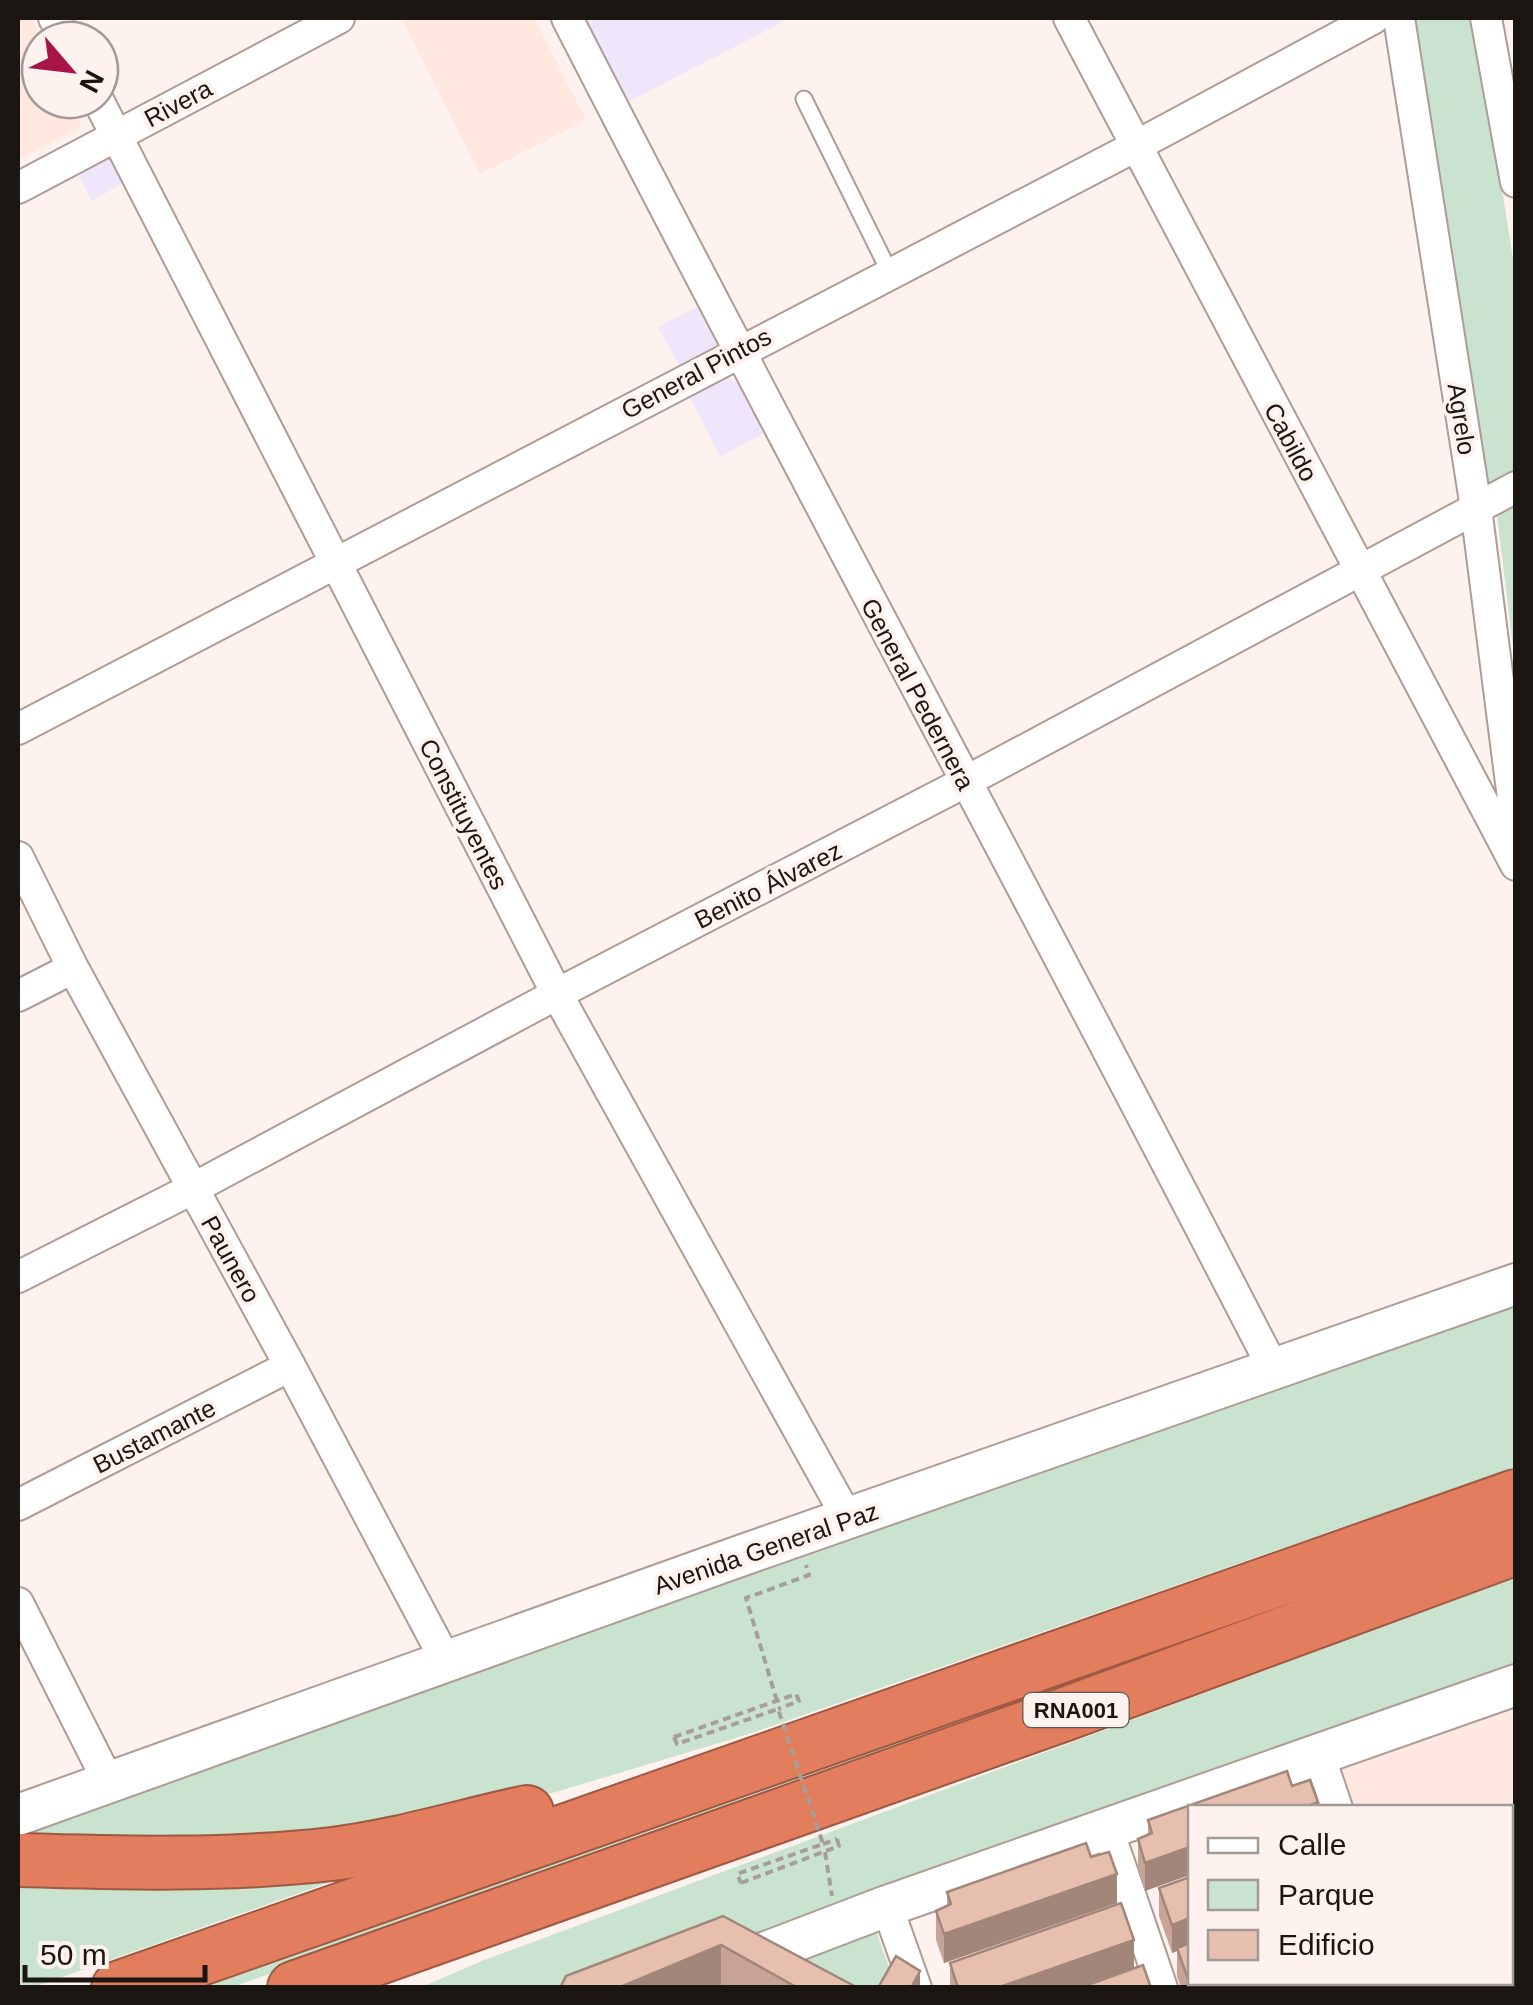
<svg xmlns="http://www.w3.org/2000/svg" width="1533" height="2005" font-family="Arial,sans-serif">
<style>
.commercial{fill:#f0e6fb}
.built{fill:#fee8e0}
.green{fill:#cae3ce}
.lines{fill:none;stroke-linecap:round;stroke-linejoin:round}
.lane-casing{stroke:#ae9c95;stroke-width:19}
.street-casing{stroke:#ae9c95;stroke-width:34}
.secondary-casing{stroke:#ae9c95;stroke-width:44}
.highway-casing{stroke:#9d5943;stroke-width:56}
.path{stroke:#a79e9a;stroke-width:4;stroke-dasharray:8 5;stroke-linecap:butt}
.lane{stroke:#fff;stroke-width:15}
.street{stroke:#fff;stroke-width:30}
.secondary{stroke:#fff;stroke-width:40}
.highway{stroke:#e27d5d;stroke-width:52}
.path-bridge{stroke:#a79e9a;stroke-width:4;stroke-dasharray:8 5;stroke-linecap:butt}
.wall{fill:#c7a496}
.shaded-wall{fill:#a2867a}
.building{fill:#e7bfaf;stroke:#a2867a;stroke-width:2.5}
.labels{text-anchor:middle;stroke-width:8;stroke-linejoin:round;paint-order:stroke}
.shield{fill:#fdf2ed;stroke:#605854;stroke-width:2.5}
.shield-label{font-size:22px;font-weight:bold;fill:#1c1613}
.street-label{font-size:25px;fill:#1c1613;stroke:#fdf2ed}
</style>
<rect width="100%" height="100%" fill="#fdf2ed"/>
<path class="commercial" d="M574 18H781L783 22 620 106Z
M95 149 112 157 126 181 92 201 71 162Z
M702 304 719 343 680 367 658 327Z
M723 375 736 382 741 389 764 433 720 457 687 392Z"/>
<path class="built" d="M18 18H31L43 40H40V100H74L82 115 79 129 18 160Z
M401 18H534L586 120 480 174Z
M1515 1698V1987L1406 1988 1404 1983 1510 1982V1808L1341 1807 1331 1770Z"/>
<path class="green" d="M1413 18H1475L1516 278 1515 471 1487 484Z
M1515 498V663L1496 507Z
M1515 1302V1467L752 1733 556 1792 384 1830 18 1846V1826Z
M1474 1533 1000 1714 233 1987 185 1988Z
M1515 1578V1675L635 1987 419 1988 482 1961Z
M395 1859 34 1987 18 1988V1872Z
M875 1928 896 1987 724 1988Z"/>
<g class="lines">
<g class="lane-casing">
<path id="lane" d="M804 99 890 273"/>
</g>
<g class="street-casing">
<path id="street" d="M54 18 66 40
M567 18C798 470 1041 916 1273 1368
M1069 18 1516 865
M1399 18 1476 508 1516 822
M1486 18 1516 182
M98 100 557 994 848 1519
M18 188 339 18
M18 729 1136 146 1374 18
M18 857 73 968 290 1366 446 1661
M18 996 73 968
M18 1277 192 1189 557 994 965 782 1516 487
M18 1505 290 1366
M18 1603 109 1783
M1319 1755 1337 1808
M1107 1827 1162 1988
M887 1906 916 1988
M1397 1982 1398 1988"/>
</g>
<g class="secondary-casing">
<path id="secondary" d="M18 1815 740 1556 1516 1284
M672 1988 887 1906 1516 1685"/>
</g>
<g class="highway-casing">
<path id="highway" d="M18 1860C123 1863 227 1866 332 1854 398 1846 462 1826 527 1812
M118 1988 1516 1496
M294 1988 1065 1714 1516 1548"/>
</g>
<path class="path" d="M777 1701 746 1598 809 1575 806 1565
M674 1737 796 1694 799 1701 778 1709
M823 1844 837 1839
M825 1852 832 1896
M741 1883 839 1846 837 1839"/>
<use href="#lane" class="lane"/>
<use href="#street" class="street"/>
<use href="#secondary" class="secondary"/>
<use href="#highway" class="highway"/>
<path class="path-bridge" d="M674 1737 677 1744 778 1709 823 1844 737 1874 741 1883"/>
</g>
<path class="wall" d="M1292 1786 1318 1808 1145 1891 1138 1868V1839L1148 1835V1820Z
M1091 1857 1117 1903 944 1963 936 1940V1911L947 1907V1892Z
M1159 1888 1279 1982 1265 1988H1181L1177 1976V1951L1172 1953 1159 1916Z
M723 1916 858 1988H560Z
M950 1963 1134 1969 1151 1988H950Z"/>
<path class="shaded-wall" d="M1318 1802V1808H1303Z
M1190 1847V1875L1145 1891V1863Z
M1117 1874V1903L944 1963V1934Z
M1190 1918V1947L1177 1948V1951L1172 1953V1925Z
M1134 1940V1969L1080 1988H997Z
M721 1945V1988H618Z
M920 1971V1988H911Z
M1196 1982H1279L1265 1988H1190V1985Z"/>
<path class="building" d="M1287 1771 1292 1786 1310 1780 1318 1802 1303 1808H1190V1847L1145 1863 1138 1839 1152 1833 1148 1820Z
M1086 1843 1091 1857 1109 1852 1117 1874 944 1934 936 1911 951 1904 947 1892Z
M1190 1877V1918L1172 1925 1159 1888Z
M1121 1903 1134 1940 997 1988H958L950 1963Z
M723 1916 858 1988H798L721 1945 618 1988H560L566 1976Z
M1190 1943V1982H1196L1190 1985 1177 1948Z
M896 1956 920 1971 911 1988H878Z
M1143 1965 1151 1988H1079Z
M1290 1982H1383L1385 1988H1275Z"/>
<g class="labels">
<rect class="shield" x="1023.5" y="1693" width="105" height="34" rx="8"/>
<g class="shield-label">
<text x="1076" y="1718">RNA001</text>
</g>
<g class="street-label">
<text transform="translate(178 103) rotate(-28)" y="9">Rivera</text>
<text transform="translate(696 373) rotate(-28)" y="9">General Pintos</text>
<text transform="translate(1462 419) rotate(81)" y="9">Agrelo</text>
<text transform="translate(1291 442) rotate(62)" y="9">Cabildo</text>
<text transform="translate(918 694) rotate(62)" y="9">General Pedernera</text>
<text transform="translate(464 814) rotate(63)" y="9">Constituyentes</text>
<text transform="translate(768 885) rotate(-27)" y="9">Benito Álvarez</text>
<text transform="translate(231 1259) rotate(61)" y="9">Paunero</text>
<text transform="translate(154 1436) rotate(-27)" y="9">Bustamante</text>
<text transform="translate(766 1548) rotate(-19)" y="9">Avenida General Paz</text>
</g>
</g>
<rect width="1533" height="2005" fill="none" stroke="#1c1613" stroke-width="40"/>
<rect x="1188" y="1805" width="325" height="180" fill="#fdf2ed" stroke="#a39a96" stroke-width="2.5"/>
<rect x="1208" y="1838" width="50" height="15" fill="#ffffff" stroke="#a39a96" stroke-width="2.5"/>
<text x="1278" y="1855" font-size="30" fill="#1c1613">Calle</text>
<rect x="1208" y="1880" width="50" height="30" fill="#cae3ce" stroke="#a39a96" stroke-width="2.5"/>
<text x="1278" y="1905" font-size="30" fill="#1c1613">Parque</text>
<rect x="1208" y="1930" width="50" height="30" fill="#e7bfaf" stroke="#a39a96" stroke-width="2.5"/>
<text x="1278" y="1955" font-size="30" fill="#1c1613">Edificio</text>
<g transform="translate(70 70) rotate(118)"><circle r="48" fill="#fdf2ed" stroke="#a39a96" stroke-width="2.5"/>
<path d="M0-8L18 38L0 25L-18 38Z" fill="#a81348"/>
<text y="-15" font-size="28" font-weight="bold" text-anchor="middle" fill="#1c1613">N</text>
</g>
<path d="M25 1965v15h180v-15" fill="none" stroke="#1c1613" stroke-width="5"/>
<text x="40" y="1965" font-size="30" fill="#1c1613" stroke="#fdf2ed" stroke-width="8" paint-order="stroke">50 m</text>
</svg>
